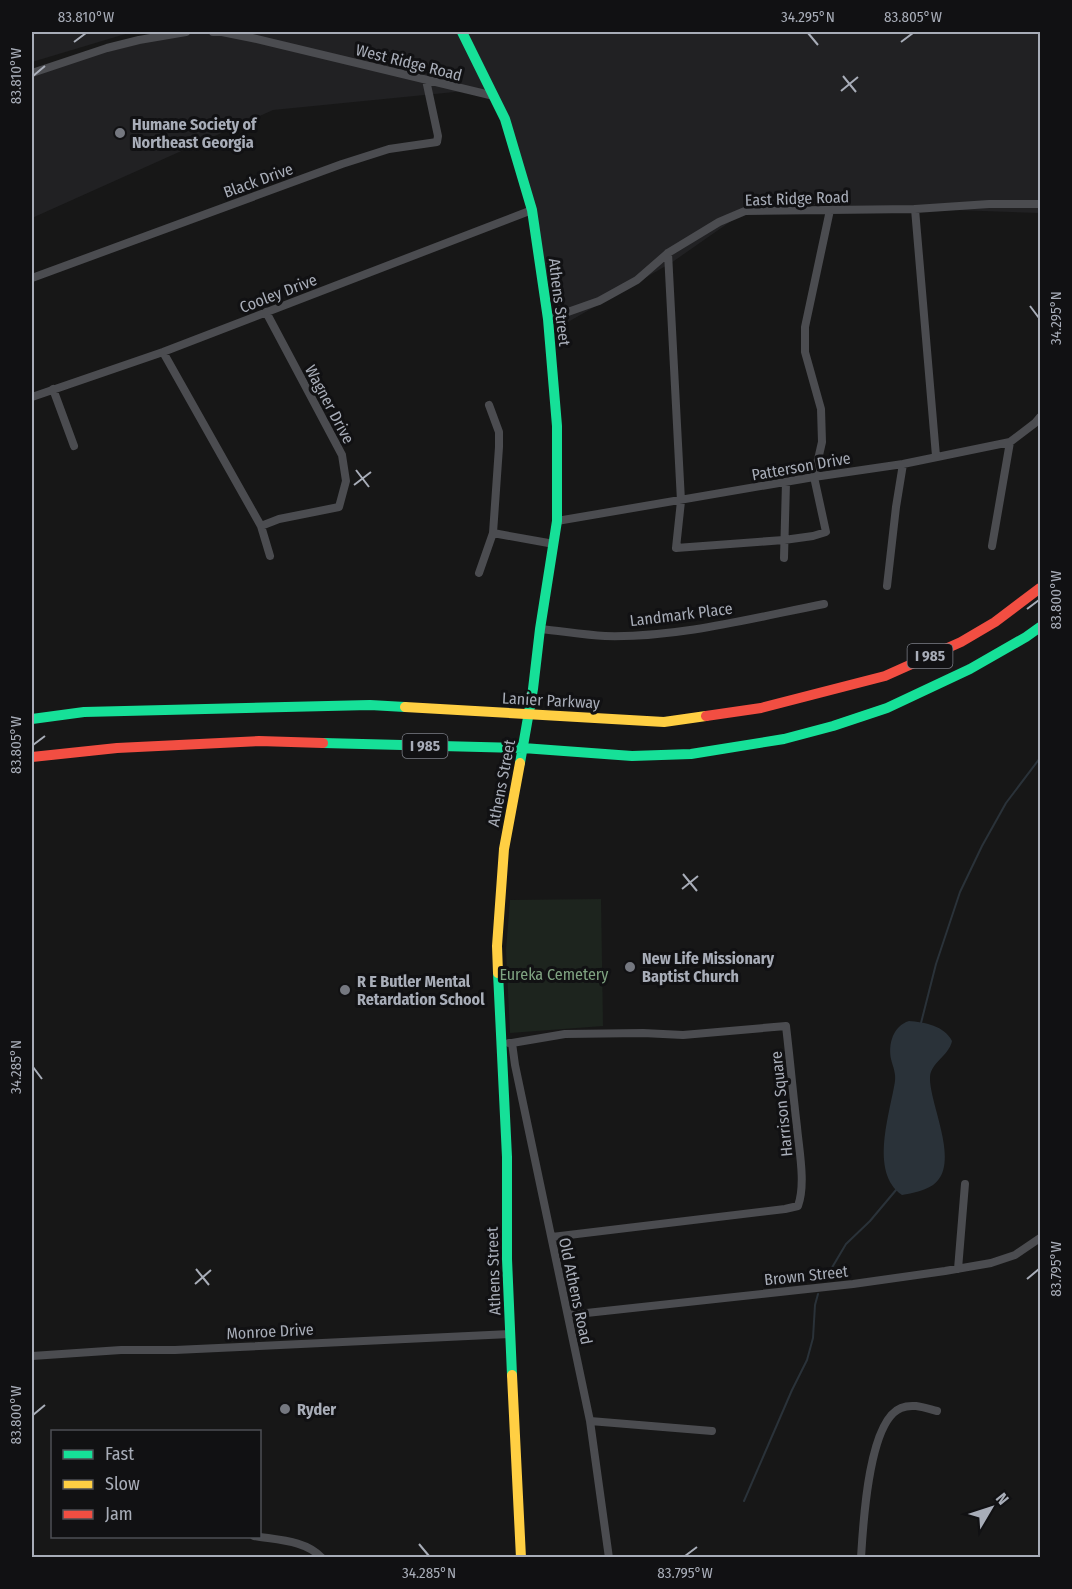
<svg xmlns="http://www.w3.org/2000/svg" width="1072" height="1589" font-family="'Fira Sans Condensed',sans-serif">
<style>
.built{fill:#212123}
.green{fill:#1d241e}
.water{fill:#2a3239}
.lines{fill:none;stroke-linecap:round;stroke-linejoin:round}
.stream{stroke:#2a3239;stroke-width:2}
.street{stroke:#4b4c50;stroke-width:8}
.fast{stroke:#16e098;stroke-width:10}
.slow{stroke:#ffcf43;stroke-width:10}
.jam{stroke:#f24e42;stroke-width:10}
.ticks{fill:none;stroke:#a8adb8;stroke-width:2}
.poi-dot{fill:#757880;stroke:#111113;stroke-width:2}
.labels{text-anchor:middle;stroke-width:6;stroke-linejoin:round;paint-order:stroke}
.shield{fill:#111113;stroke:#7b7e86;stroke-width:1.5}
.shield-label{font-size:15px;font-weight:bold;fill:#a8adb8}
.street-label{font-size:16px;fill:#a8adb8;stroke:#111113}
.poi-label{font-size:16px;font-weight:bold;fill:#a8adb8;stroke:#111113;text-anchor:start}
.park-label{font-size:16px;fill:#7fa381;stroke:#111113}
.neatline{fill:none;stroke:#a8adb8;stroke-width:2}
.ticks-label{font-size:15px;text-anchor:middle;fill:#a8adb8}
</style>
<rect width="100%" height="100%" fill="#171717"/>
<path class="built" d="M32 32H132L32 62Z
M195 32H215L237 34 242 32H1040V213L757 203 671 263 561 326 495 88 273 110 32 218V72L99 51Z"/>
<path class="green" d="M601 899 603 1026 510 1033 506 950 510 900Z"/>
<path class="water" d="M909 1021C924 1022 945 1026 952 1041 949 1056 931 1062 930 1077 929 1104 962 1165 933 1185 924 1191 913 1193 902 1195 869 1172 890 1114 895 1081 896 1073 893 1067 891 1059 888 1044 893 1026 909 1021Z"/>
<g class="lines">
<path class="stream" d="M921 1023 936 964 960 892 982 846 1006 803 1040 758
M824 1281 846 1244 870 1221 896 1190
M744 1501 792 1390 807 1360 813 1338 815 1305 818 1294"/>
<path class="street" d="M213 32H222L252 38 494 96
M32 73 107 48 139 40 186 32
M915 209 936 456
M668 253 681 501 676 548 784 540 813 536 826 532 814 477 822 442 821 409 805 352V327L830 210
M32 278 342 164 389 149 437 142 438 136 426 80
M548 319 599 301 637 280 668 253 719 222 745 211 915 209 989 204H1040
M163 352 261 526 270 556
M53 389 74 446
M32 397 163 352 532 210
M557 521 814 477 903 464 1010 442 1035 423 1040 417
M261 526 279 519 339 507 346 481 342 455 266 312
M493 533 554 544
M992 546 1010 442
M784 558 786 482
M479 573 493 533 499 447V432L489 405
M887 586 896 507 903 464
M540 629C562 631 583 635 605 636 677 638 753 618 824 604
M509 1043H512L515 1065 590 1421 609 1558
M512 1043 565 1034 643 1033 683 1035 786 1026C790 1060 793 1094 797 1127 799 1150 806 1184 798 1206L785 1209 552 1237
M958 1269 965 1184
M568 1315 853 1284 945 1271 991 1263 1015 1255 1040 1238
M32 1356 121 1350H175L510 1334
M590 1421 712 1431
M254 1536C277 1540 306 1540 322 1558
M861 1558C863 1526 868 1421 901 1408 913 1403 925 1408 937 1411"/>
<path class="fast" d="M462 32 505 119 532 210 548 319 557 426V521L540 629 533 689 520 763
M32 719 84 712 370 705 405 707
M323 743 523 748 632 756 691 754 784 739 833 726 887 708 970 669 1026 637 1040 627
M498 973 507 1157V1259L512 1375"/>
<path class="slow" d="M405 707 664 722 706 716
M498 973 497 946 504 849 520 763
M512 1375 521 1558"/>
<path class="jam" d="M706 716 761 708 885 676 961 642 995 622 1040 588
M32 757 117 748 259 741 323 743"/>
</g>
<path class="ticks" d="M808 33 818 45M74 42 86 33M901 42 913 33M33 76 45 66M843 76 856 92M841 91 858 77M1030 306 1039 318M356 470 369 487M354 485 371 472M1027 609 1039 600M33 745 45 736M683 874 697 891M682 889 698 876M33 1067 42 1079M196 1269 209 1285M1027 1279 1039 1269M195 1284 211 1270M33 1415 45 1405M419 1544 429 1556M685 1556 697 1547"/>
<g class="poi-dot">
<circle cx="120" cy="133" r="6"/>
<circle cx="630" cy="967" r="6"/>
<circle cx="345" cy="990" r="6"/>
<circle cx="285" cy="1409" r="6"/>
</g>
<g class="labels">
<g class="shield">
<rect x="907.5" y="644" width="45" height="24" rx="4.5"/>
<rect x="402.5" y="734" width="45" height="24" rx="4.5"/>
</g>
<g class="shield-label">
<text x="930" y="661">I 985</text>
<text x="425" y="751">I 985</text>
</g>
<g class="street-label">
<text transform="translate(409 62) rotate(14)" y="6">West Ridge Road</text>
<text transform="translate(258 180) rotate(-20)" y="6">Black Drive</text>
<text transform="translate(797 198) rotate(-2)" y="6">East Ridge Road</text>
<text transform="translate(278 293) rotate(-21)" y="6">Cooley Drive</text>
<text transform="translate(560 302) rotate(83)" y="6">Athens Street</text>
<text transform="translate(330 404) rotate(62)" y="6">Wagner Drive</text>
<text transform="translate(801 466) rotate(-10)" y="6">Patterson Drive</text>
<text transform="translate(681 614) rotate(-7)" y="6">Landmark Place</text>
<text transform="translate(551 700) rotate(3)" y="6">Lanier Parkway</text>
<text transform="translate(501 783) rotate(-79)" y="6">Athens Street</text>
<text transform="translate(781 1104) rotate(-96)" y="6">Harrison Square</text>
<text transform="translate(493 1271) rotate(-92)" y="6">Athens Street</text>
<text transform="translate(806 1275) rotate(-6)" y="6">Brown Street</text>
<text transform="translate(576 1291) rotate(78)" y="6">Old Athens Road</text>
<text transform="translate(270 1331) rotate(-3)" y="6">Monroe Drive</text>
</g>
<g class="poi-label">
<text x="132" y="130">Humane Society of<tspan x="132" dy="18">Northeast Georgia</tspan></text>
<text x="642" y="964">New Life Missionary<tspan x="642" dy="18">Baptist Church</tspan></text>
<text x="357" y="987">R E Butler Mental<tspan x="357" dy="18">Retardation School</tspan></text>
<text x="297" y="1415">Ryder</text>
</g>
<g class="park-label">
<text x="554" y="980">Eureka Cemetery</text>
</g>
</g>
<rect width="1072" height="1589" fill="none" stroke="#111113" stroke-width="66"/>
<rect x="51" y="1430" width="210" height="108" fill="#111113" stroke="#4d4f55" stroke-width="1.5"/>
<rect x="63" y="1450" width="30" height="9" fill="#16e098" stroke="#4d4f55" stroke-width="1.5"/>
<text x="105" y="1460" font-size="18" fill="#a8adb8">Fast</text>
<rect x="63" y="1480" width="30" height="9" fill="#ffcf43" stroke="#4d4f55" stroke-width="1.5"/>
<text x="105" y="1490" font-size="18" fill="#a8adb8">Slow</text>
<rect x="63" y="1510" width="30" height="9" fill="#f24e42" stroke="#4d4f55" stroke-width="1.5"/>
<text x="105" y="1520" font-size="18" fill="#a8adb8">Jam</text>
<g transform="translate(991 1508) rotate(51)" stroke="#111113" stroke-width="4.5" paint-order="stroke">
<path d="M0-4.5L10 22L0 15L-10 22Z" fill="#a8adb8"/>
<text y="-9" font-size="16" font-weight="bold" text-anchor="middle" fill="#a8adb8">N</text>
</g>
<rect x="33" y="33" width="1006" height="1523" class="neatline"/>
<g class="ticks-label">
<text x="86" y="22">83.810°W</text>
<text x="808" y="22">34.295°N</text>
<text x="913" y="22">83.805°W</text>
<text transform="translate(16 76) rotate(-90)" y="5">83.810°W</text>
<text transform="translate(1056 318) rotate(-90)" y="5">34.295°N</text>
<text transform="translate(1056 600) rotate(-90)" y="5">83.800°W</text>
<text transform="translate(16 745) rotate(-90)" y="5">83.805°W</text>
<text transform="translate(16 1067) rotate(-90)" y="5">34.285°N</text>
<text transform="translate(1056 1269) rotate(-90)" y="5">83.795°W</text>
<text transform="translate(16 1415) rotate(-90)" y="5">83.800°W</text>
<text x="429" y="1578">34.285°N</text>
<text x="685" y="1578">83.795°W</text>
</g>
</svg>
